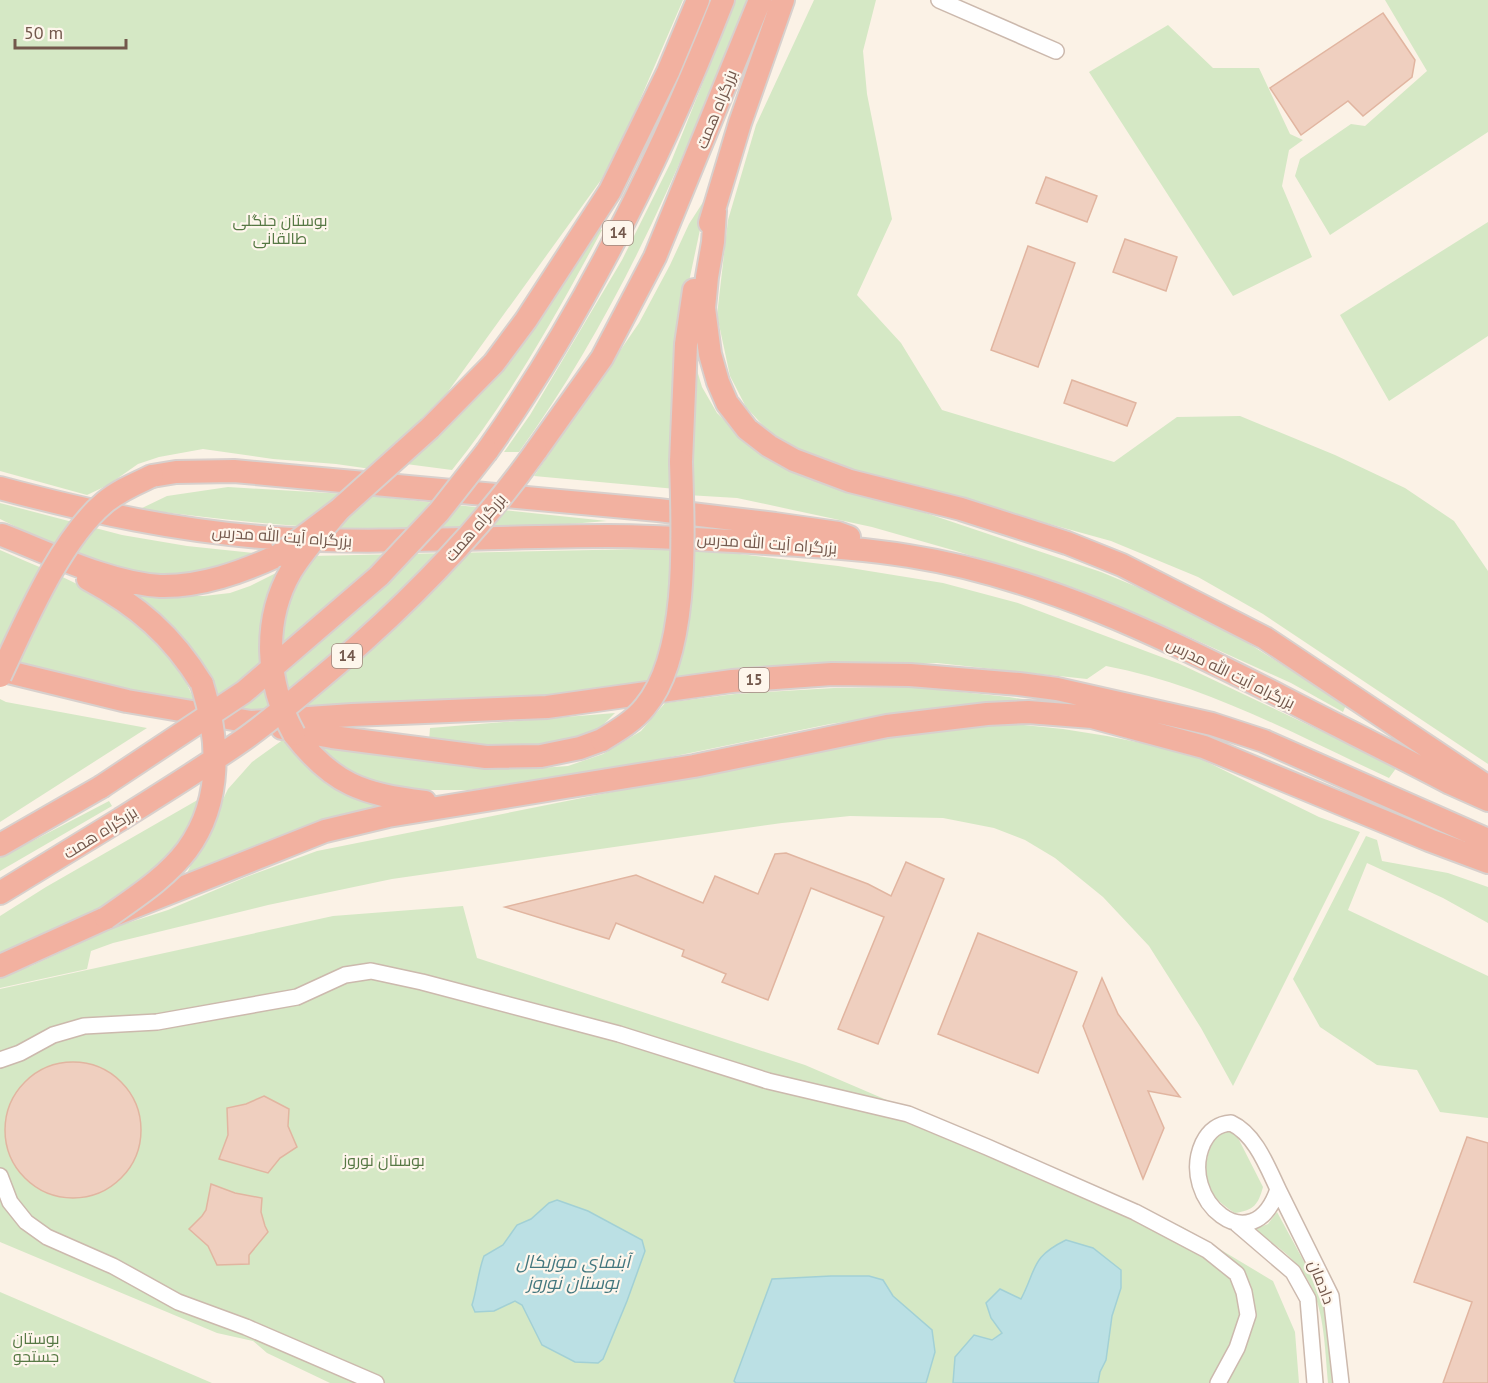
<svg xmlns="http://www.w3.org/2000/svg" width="1488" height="1383" font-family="'PT Sans',Cairo,sans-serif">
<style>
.green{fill:#d5e8c5}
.water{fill:#bbe0e4;stroke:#a2d0d5;stroke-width:1.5}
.building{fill:#efcfbf;stroke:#e1b5a0;stroke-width:1.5}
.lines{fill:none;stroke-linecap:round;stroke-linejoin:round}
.minor-casing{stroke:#ccb9ad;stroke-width:18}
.highway-casing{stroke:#d8d0cd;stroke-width:26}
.minor{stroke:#fff;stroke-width:15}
.highway{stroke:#f2b1a0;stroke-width:22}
.highway-bridge-casing{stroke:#d8d0cd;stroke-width:26;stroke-linecap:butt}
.highway-bridge{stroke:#f2b1a0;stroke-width:22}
.labels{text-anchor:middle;stroke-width:4.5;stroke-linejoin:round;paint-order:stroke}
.shield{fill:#fef6ec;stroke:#9d877c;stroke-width:1.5}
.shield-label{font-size:15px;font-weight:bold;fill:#73584c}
.street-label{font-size:16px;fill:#73584c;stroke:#fef6ec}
.park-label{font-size:16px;fill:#567844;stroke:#fef6ec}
.water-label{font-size:18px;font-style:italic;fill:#43777e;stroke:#fef6ec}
</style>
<rect width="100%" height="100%" fill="#fbf2e6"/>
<path class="green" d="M0 0H683L627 130 601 180 447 393 371 469 336 464 273 459 203 449 159 457 138 464 108 485 87 495 0 471Z
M736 0H747C685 157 619 314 519 452H504L530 415 622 260 671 162Z
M814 0H876L863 51 867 94 892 219 857 295 901 343 942 410 1114 462 1177 417 1240 416 1335 455 1405 488 1454 521 1488 571V764L1263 614 1198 577 1111 541 813 459 775 439 746 407 730 376 717 315 728 220 756 125Z
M1385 0H1488V132L1330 235 1295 176 1300 159 1351 124 1365 126 1427 71Z
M1168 25 1213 68H1259L1290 134 1303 140 1289 150 1282 186 1312 257 1233 296 1089 72Z
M705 199 701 225 687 291 676 489 534 476 639 323 670 265 689 224Z
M1488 222V336L1389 401 1340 315Z
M595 227 602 230C557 313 511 397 452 470L406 464Z
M694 360 702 387 717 413 741 436 782 465 817 481 896 503 1101 572 1200 613 1346 705 1343 712 1291 683 1167 627 1077 589 956 551 872 527 737 498 687 495Z
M228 487 362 495 607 521C554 525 501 531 448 531 345 532 242 523 140 509L167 496Z
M0 503 122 535 187 546 264 554 195 578 133 576 51 544 0 519Z
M691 548 838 566 943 583 1018 603 1180 664 1397 767 1389 778C1298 736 1206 685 1106 666L1087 679 937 663 850 667 671 681 469 703 262 710 216 708 128 595 204 596 230 593 250 586 310 556Z
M0 550C68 580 132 600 176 664 185 677 190 692 197 706L41 671 0 658Z
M914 687 1009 697 1053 704 950 706 830 724 598 772 469 790H415L366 781 345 769 325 751 322 746 467 765 527 769 568 766 603 754 641 731 665 703 735 694 834 688Z
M0 699 6 702 147 728 0 822Z
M615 713 598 730 585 738 522 751 429 742 430 728Z
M994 722 1063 729 1107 736 1161 747 1201 759 1319 817 1360 832 1233 1086 1201 1028 1149 946 1103 897 1055 858 1025 840 994 828 943 818 850 816 782 823 392 879 268 905 113 943 91 951 87 969 0 988V977L31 966 115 927 168 910 246 877 317 851 697 775 881 734Z
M284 739 306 764 386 807 301 833 187 873 228 789 252 762Z
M201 798 188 832 178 846 135 888 85 918 0 953V916L46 887Z
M109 801 112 806 0 871V858Z
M1366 836 1377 840 1382 861 1448 873 1488 887V923L1443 898 1367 863 1348 910 1488 976V1118L1440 1112 1417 1070 1377 1065 1320 1027 1293 979Z
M463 906 477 958 805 1065 1181 1226 1273 1281 1295 1332 1299 1383H330L267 1353 253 1341 217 1333 0 1242V989L333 916Z
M1224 1130 1236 1134 1263 1187C1258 1205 1254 1210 1235 1213 1208 1196 1199 1180 1210 1149 1214 1140 1215 1136 1224 1130Z
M1277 1212 1321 1293 1327 1321 1332 1383H1328C1322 1309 1323 1270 1252 1230L1268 1224Z
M0 1292 212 1383H0Z"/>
<path class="water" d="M557 1200 588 1211 642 1240 645 1251 627 1301 603 1359 598 1363 575 1362 542 1345 522 1305 515 1301 494 1311 475 1312 472 1305C477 1289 478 1272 484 1256L503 1245 517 1225 531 1219 549 1203Z
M1066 1240 1093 1248 1121 1270V1288L1112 1316 1106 1360 1100 1372 1098 1383H953L955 1357 974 1335 992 1340 1002 1333 991 1318 986 1303 1000 1289 1021 1299C1037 1268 1031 1257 1066 1240Z
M831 1276H869L883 1280 893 1296 932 1330 935 1352 926 1383H736L734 1381 772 1279Z"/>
<path class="building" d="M1383 13 1415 60 1412 77 1363 116 1348 101 1301 135 1270 88Z
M1046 177 1097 196 1087 222 1036 203Z
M1125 239 1177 257 1166 291 1113 272Z
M1028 246 1075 263 1038 367 991 350Z
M1072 380 1136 403 1127 426 1064 403Z
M786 853 868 884 891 896 906 862 944 879 878 1044 838 1029 884 917 811 888 768 1000 722 982 726 974 682 956 684 950 616 923 609 939 505 907 636 875 703 903 715 876 758 894 775 854Z
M978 933 1077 972 1038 1073 938 1034Z
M1102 978 1118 1014 1180 1097 1148 1091 1164 1128 1143 1179 1083 1026Z
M5 1130a68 68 0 1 1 136 0a68 68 0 1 1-136 0Z
M264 1096 289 1109 288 1126 297 1147 280 1158 268 1173 219 1159 228 1135 227 1108 246 1104Z
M1467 1137 1488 1143V1383H1443L1472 1302 1414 1282Z
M211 1184 235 1193 262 1198 261 1212 265 1226 268 1232 249 1255V1264L217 1265 208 1246 189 1229 202 1216 206 1210Z"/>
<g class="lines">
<g class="minor-casing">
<path id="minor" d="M939 0 1056 51
M0 1060 20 1053 53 1035 84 1026 157 1022 297 997 345 975 371 971 422 982 619 1034 768 1081 908 1114 987 1147 1135 1212 1207 1250 1237 1274 1244 1292 1248 1315 1237 1348 1218 1383
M1231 1123C1255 1134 1267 1166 1278 1189 1253 1264 1177 1200 1203 1143 1209 1131 1217 1124 1231 1123Z
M0 1176 10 1202 26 1222 47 1237 113 1266 178 1302 246 1327 376 1383
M1278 1189 1331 1296 1341 1383
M1237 1224 1293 1272 1308 1299 1315 1383"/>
</g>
<g class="highway-casing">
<path id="highway" d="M715 211 713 242 707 277 704 308 710 354 718 382 727 403 747 429 769 446 794 460 850 481 961 509 1067 543 1122 565 1265 638 1488 787
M710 223 740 123 783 0
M430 428 494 363 526 320 610 191 668 72 698 0
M487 451C585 312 661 158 723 0
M536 451 602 358 655 257 760 0
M681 462 686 344 694 290
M152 476 176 472 234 471 658 510 775 524 838 533 849 537
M0 488C90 512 181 532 275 538 385 545 496 536 607 536 660 536 713 540 766 543 814 546 861 548 909 556 1041 577 1164 637 1282 697 1338 726 1395 754 1450 783L1488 800
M2 535C49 553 109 583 160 586 201 587 242 572 279 555
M88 579C138 606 172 635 202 684
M0 670 127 701 251 722 352 715 547 707 732 681 832 674 910 675 1019 684 1057 689 1212 724 1264 741 1488 840
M282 728 332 737 486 757 541 756 580 748 602 740
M294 734C333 785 363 794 425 802
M0 845 101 787
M0 893 121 819
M0 966 106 918 325 831 388 816 694 766 887 726 987 714 1028 712 1092 717 1204 747 1429 840 1488 862"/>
</g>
<use href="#minor" class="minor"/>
<use href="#highway" class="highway"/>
<g class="highway-bridge-casing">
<path id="highway-bridge" d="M279 555 340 509 430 428
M0 676C25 623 60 540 104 503 118 491 135 484 152 476
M294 734C266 683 262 621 291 571 305 548 323 529 340 509
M602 740C617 731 634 721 645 707 690 653 683 530 681 462
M101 787 244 692 379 576 439 512 487 451
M121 819C162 793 203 768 243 740 266 724 288 705 310 687 395 617 473 540 536 451
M106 918C134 898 166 878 187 850 223 801 219 739 202 684"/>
</g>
<use href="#highway-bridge" class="highway-bridge"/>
</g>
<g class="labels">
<g class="shield">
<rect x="603" y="221" width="30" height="24" rx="4.5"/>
<rect x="332" y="644" width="30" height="24" rx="4.5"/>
<rect x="739" y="668" width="30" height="24" rx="4.5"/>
</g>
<g class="shield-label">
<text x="618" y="238">14</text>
<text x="347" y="661">14</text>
<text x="754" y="685">15</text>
</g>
<g class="street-label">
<text transform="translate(716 109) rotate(-68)" y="6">بزرگراه همت</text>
<text transform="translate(475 527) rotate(-49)" y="6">بزرگراه همت</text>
<text transform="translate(282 536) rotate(4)" y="6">بزرگراه آیت الله مدرس</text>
<text transform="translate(767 543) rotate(4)" y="6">بزرگراه آیت الله مدرس</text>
<text transform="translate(1231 673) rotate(26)" y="6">بزرگراه آیت الله مدرس</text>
<text transform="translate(100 832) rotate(-32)" y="6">بزرگراه همت</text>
<text transform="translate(1322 1282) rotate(69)" y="6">دادمان</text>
</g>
<g class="park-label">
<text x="280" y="226">بوستان جنگلی<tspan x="280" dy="18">طالقانی</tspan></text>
<text x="384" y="1166">بوستان نوروز</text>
<text x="36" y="1344">بوستان<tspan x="36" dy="18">جستجو</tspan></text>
</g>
<g class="water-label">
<text x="573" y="1268">آبنمای موزیکال<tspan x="573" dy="21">بوستان نوروز</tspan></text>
</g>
</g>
<path d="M15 39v9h111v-9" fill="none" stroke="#73584c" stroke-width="3"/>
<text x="24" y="39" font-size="18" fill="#73584c" stroke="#fef6ec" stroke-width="4.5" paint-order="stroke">50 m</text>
</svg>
